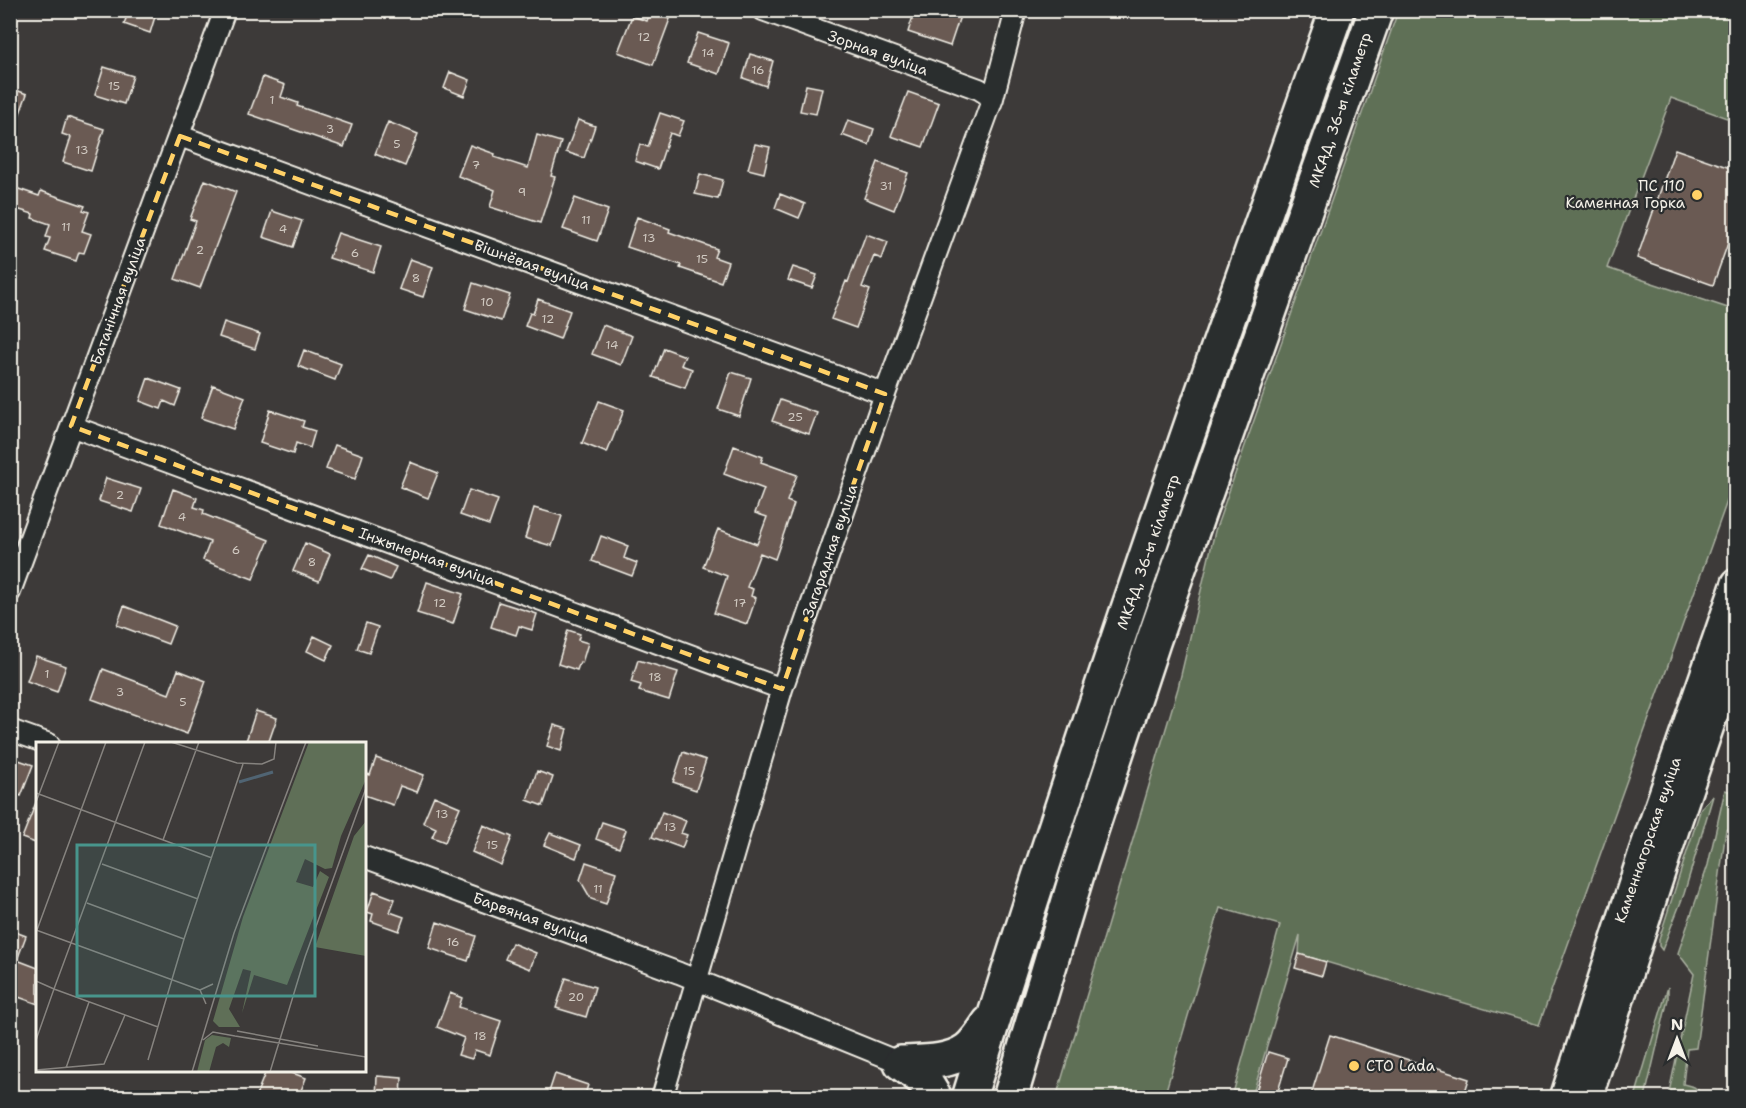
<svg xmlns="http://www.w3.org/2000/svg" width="1746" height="1108" font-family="'Shantell Sans',sans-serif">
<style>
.green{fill:#5f6f57;stroke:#aab0a0;stroke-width:1.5}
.building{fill:#6a5a53;stroke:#f4f1e8;stroke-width:1.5}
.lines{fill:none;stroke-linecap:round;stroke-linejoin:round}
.street-casing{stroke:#f4f1e8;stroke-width:24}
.secondary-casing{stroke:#f4f1e8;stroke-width:32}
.highway-casing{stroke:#f4f1e8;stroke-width:38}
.street{stroke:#2a2d2e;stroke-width:20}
.secondary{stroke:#2a2d2e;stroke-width:27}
.highway{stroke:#2a2d2e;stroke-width:33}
.marked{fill:none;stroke:#ffd166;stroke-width:4.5;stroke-dasharray:12 8;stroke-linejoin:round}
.poi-dot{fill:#ffd166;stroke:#2a2d2e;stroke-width:2}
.labels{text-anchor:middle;stroke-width:4.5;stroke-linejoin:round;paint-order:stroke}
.number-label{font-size:12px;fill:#d2cbc3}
.street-label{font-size:15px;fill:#f4f1e8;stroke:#2a2d2e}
.poi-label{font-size:15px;fill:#f4f1e8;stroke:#2a2d2e;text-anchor:end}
.inset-river{fill:none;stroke:#506473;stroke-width:3}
.inset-road{fill:none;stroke:#86837f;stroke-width:1.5}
.view{fill:#48958c;fill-opacity:0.15;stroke:#48958c;stroke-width:3}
.inset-edge{fill:none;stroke:#f4f1e8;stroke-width:3}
</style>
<rect width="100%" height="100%" fill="#3d3a39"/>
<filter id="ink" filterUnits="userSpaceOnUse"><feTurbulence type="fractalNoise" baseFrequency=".0167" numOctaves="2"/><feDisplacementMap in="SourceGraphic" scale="12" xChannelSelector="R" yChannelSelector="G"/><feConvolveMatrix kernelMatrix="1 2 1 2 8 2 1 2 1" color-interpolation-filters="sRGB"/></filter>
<g filter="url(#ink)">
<path class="green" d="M1398 11H1735V121L1671 98 1607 268 1731 309 1735 300V479L1539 1025 1299 954 1300 935 1252 1097H1232L1280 925 1220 908 1164 1097 1056 1098 1178 688 1215 531Z
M1725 790 1735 793V827L1726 830 1696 1048 1687 1049 1683 1084 1694 1087 1698 1090 1700 1097H1668L1694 974 1678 953 1708 865Z
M1713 796 1684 894 1662 950 1659 946V939L1701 808Z
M1668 987V999L1645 1097H1635Z"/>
<path class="building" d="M129 10H157L150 33 124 24Z
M915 10H962L950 46 908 32Z
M650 12 670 19 653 65 618 52 632 16 647 21Z
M698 33 729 43 719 74 687 63Z
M750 54 773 61 766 86 743 78Z
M104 67 133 76 124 104 95 95Z
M450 72 470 80 464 96 444 88Z
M263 77 285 85 281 97 298 103 297 106 352 125 344 147 249 114Z
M806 85 822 88 816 114 800 111Z
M10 88 27 94 12 135H10Z
M908 92 939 103 923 147 891 136Z
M660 113 684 121 678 136 670 133 658 169 635 161 640 144 648 147Z
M67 117 104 129 91 171 63 162 71 137 62 134Z
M578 120 595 126 584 158 566 152Z
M848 120 874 129 869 145 842 135Z
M388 122 418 134 405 166 375 154Z
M537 135 561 142 551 176 555 177 540 223 490 207 495 190 458 176 470 145 495 154 494 157 528 168Z
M755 144 770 147 764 173 748 169Z
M1675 149 1736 170V221L1713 285 1637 258Z
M878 162 908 173 894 210 864 198Z
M700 174 723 180 718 199 695 194Z
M205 180 236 192 200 288 175 279 196 221 190 219Z
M10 186 39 196 41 191 85 206 83 210 89 212 82 231 91 234 84 253 79 252 76 261 45 251 50 238 46 237 50 224 32 218 33 214 10 207Z
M780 194 805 204 799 218 775 208Z
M575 198 608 210 597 241 563 229Z
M272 211 302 221 293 247 263 237Z
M637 217 670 229 669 232 717 249 714 257 728 262 721 282 680 268 681 265 627 247Z
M338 233 381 247 373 272 329 258Z
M866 234 888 242 882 259 874 256 862 287 870 290 856 328 831 319 846 281 848 282Z
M410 259 433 267 423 297 399 289Z
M793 267 817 275 812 288 788 280Z
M473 283 510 295 501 321 465 309Z
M538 299 570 311 560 339 525 326 530 313 533 314Z
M224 322 260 334 255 349 219 337Z
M603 325 632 336 621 365 592 354Z
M664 348 685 356 681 365 692 369 685 388 653 377Z
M304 350 341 364 335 380 298 366Z
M731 372 751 378 739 416 718 409Z
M148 378 181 390 175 406 164 401 161 409 140 401Z
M213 385 245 397 233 429 201 418Z
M780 400 817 413 809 434 772 421Z
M599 401 624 410 607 453 582 443Z
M270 410 304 421 302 427 315 431 310 448 296 443 293 454 260 443Z
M335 445 363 455 355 479 326 469Z
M734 446 763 457 761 462 797 475 787 501 794 504 775 559 760 553 747 587 753 589 751 596 756 598 747 624 714 613 727 576 703 567 718 529 757 544 767 517 755 513 764 489 724 474Z
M410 462 438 473 428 498 400 487Z
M106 478 141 489 133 512 99 501Z
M173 489 197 498 194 507 204 510 203 514 269 540 253 579 203 560 210 542 161 524Z
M469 490 498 500 489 525 460 515Z
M534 508 562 516 552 546 525 538Z
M601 536 628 546 624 558 637 563 632 576 592 561Z
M305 543 330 554 319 581 293 571Z
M369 555 396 567 390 580 362 569Z
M427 582 463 594 453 624 417 613Z
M499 602 537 614 532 630 519 626 516 635 491 627Z
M124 606 175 626 168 644 117 625Z
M366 623 378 627 369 653 357 649Z
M568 630 580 634 578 640 588 643 582 663 580 662 577 670 558 664Z
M314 636 333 645 326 660 307 651Z
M36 656 66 666 57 692 27 681Z
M638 660 678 672 669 700 639 691 641 685 631 682Z
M103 669 169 694 178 670 206 681 187 734 92 699Z
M256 711 277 718 268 744H245Z
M554 725 567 729 561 751 547 746Z
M683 752 706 760 696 790 673 782Z
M10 757 33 765 21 796 10 792Z
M376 758 424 775 417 792 400 786 393 805 364 795V773L370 775Z
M537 771 553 777 543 806 527 800Z
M434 796 460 807 445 842 432 837 436 828 423 822Z
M37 800H38V844L22 838Z
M662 812 686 821 681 833 687 835 682 848 652 837Z
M602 822 626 830 619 848 596 839Z
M483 825 512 837 501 865 472 852Z
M550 833 581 845 576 858 544 845Z
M586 862 616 872 606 904 591 899 580 880Z
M374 891 395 899 390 912 404 917 399 931 371 921 373 914 367 912Z
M437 922 476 936 468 961 429 948Z
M10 930 26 936 17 960 38 968V1004L10 994Z
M512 943 536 953 530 969 505 959Z
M1299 954 1326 962 1322 976 1295 968Z
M566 978 595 987 586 1017 556 1008Z
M450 993 462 998 459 1007 501 1021 490 1055 475 1050 472 1059 458 1055 464 1038 437 1027Z
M1330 1035 1469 1079 1463 1098H1310Z
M1268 1052 1288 1058 1276 1098H1254Z
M266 1071H287L306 1078 298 1098H255Z
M555 1074 588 1085 584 1098H547Z
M377 1076 402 1078 401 1098H376Z"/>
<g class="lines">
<g class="street-casing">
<path id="street" d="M763 10 979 89 993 98
M180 136 885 394
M71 426 782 689
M10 592 225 10
M10 730 49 744
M364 857 679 973 901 1063
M662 1098 782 689 885 394 993 98 1016 10"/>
</g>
<g class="secondary-casing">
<path id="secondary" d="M1564 1098 1643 852 1736 583
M1588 1098 1677 823 1736 649"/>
</g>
<g class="highway-casing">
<path id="highway" d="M901 1063C923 1062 949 1063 967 1050 976 1043 983 1032 989 1023
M901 1063 924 1080 935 1098
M969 1098C1082 732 1209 371 1337 10
M1010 1098 1081 861 1153 642 1376 10"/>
</g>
<use href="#street" class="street"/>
<use href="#secondary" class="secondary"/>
<use href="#highway" class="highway"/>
</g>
</g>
<path class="marked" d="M180 136 885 394 782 689 71 426Z"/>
<g class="poi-dot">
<circle cx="1697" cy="195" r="6"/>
<circle cx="1354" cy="1066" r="6"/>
</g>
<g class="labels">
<g class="number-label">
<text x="644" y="41">12</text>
<text x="708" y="57">14</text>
<text x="758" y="74">16</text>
<text x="114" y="90">15</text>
<text x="272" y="104">1</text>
<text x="330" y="133">3</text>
<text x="397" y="148">5</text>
<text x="82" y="154">13</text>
<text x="476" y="169">7</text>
<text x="886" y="190">31</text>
<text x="522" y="196">9</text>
<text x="586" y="224">11</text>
<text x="66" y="231">11</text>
<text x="283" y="233">4</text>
<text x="649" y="242">13</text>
<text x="200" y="254">2</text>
<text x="355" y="257">6</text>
<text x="702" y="263">15</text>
<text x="416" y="282">8</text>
<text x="487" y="306">10</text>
<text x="548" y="323">12</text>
<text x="612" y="349">14</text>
<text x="795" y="421">25</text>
<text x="120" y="499">2</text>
<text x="182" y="521">4</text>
<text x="236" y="554">6</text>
<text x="312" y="566">8</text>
<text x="440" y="607">12</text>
<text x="740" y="607">17</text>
<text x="47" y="678">1</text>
<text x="655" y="681">18</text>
<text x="120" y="696">3</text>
<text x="183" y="706">5</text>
<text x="689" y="775">15</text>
<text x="442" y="818">13</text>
<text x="670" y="831">13</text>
<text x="492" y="849">15</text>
<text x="598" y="893">11</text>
<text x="453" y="946">16</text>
<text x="576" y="1001">20</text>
<text x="480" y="1040">18</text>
</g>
<g class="street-label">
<text transform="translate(878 53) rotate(20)" y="5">Зорная вуліца</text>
<text transform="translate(1340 110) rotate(-71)" y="5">МКАД, 36-ы кіламетр</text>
<text transform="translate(532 265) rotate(20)" y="5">Вішнёвая вуліца</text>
<text transform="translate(118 301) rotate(-70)" y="5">Батанічная вуліца</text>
<text transform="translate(830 551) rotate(-71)" y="5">Загарадная вуліца</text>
<text transform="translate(1148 552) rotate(-71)" y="5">МКАД, 36-ы кіламетр</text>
<text transform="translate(427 557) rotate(20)" y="5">Інжынерная вуліца</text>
<text transform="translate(1648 840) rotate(-71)" y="5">Каменнагорская вуліца</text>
<text transform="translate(531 918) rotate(20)" y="5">Барвяная вуліца</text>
</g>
<g class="poi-label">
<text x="1685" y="191">ПС 110<tspan x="1685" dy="17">Каменная Горка</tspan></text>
<text x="1366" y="1071" text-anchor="start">СТО Lada</text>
</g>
</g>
<g transform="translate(36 742)">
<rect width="330" height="330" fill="#3d3a39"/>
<path d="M273 0H330V37L305 94 296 126 289 127 269 117 260 140 277 145 284 129 293 135 251 243 218 233 206 271 215 229 207 227 193 267 204 285H183L177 279 207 175ZM330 79V214L279 205 318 94ZM176 293 195 296 193 305 187 301 180 305 173 330H161L169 298Z" fill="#5f6f57"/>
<path class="inset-river" d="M203 40 237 30"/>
<path class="inset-road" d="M109 0 18 247 122 285M135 0 201 21 226 22 238 17 240 0M0 51 176 116M0 60 23 0M127 98 163 0M66 122 162 157M51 161 148 197M0 188 164 248M1 188 70 0M0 239 18 247 0 298M170 262 164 248 177 242M201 289 282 304M199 294 330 315M167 298 177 290 199 294M112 318 148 197 207 22M30 326 53 260M0 328 68 322 89 273M156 330 198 191 270 0M234 330 269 215 330 46"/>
<path class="view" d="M41 103H279V254H41Z"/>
<rect width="330" height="330" class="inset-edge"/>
</g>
<rect width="1746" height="1108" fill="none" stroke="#2a2d2e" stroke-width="36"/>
<rect x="18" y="18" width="1710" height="1072" fill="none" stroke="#f4f1e8" stroke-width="2" filter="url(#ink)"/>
<g transform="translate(1677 1039)" stroke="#2a2d2e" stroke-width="4.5" paint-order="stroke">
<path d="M0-4.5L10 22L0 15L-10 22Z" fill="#f4f1e8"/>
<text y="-9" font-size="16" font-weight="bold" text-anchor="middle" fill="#f4f1e8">N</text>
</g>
</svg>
